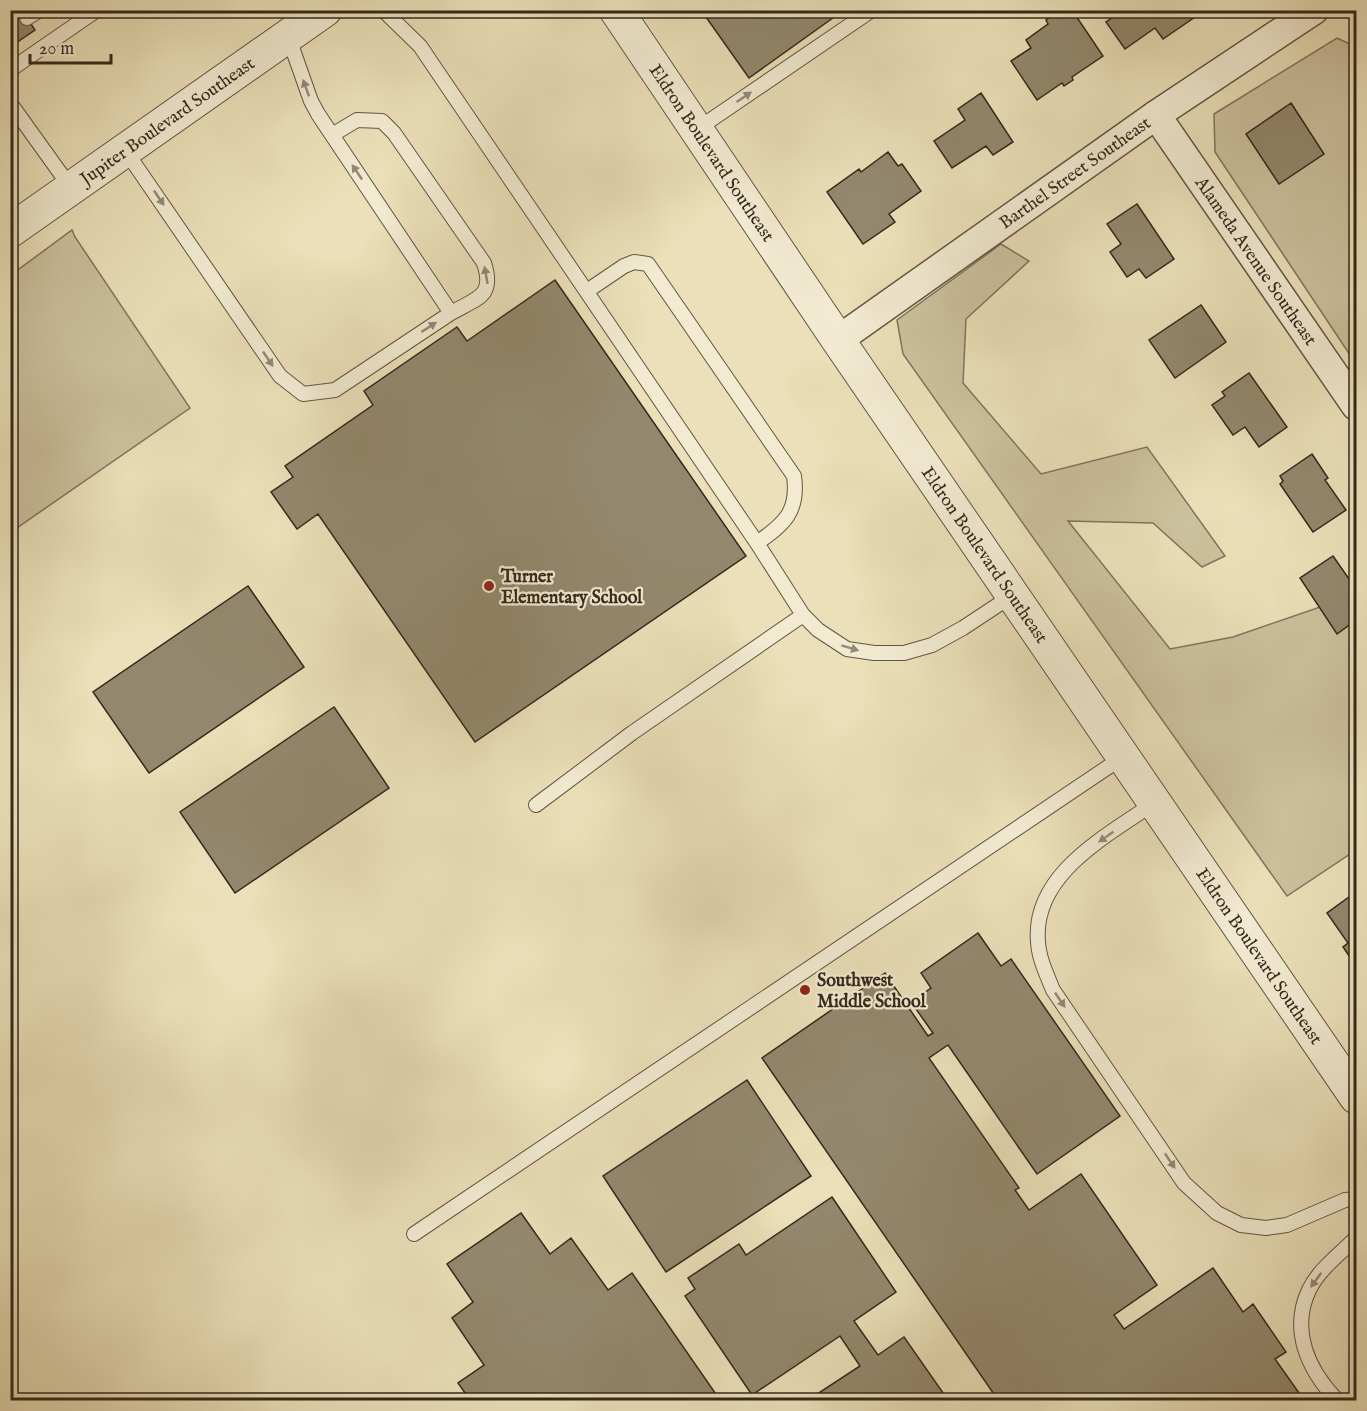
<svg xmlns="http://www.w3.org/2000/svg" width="1367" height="1411" font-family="'IM FELL English',serif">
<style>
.green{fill:#ccc19e;stroke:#80745d;stroke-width:1.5}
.building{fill:#93886e;stroke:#34281c;stroke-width:1.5}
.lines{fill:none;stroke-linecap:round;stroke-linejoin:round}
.service-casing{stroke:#625643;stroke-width:16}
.minor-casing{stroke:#625643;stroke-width:31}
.tertiary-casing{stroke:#625643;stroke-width:35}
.service{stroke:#f2ebd2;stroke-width:14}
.minor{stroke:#f2ebd2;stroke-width:28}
.tertiary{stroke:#f2ebd2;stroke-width:33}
.oneway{fill:#938a77}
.poi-dot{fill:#8f2418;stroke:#f2ebd2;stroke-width:2}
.labels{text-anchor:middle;stroke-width:4.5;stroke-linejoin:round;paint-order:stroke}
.street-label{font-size:18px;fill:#34281c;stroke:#f2ebd2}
.poi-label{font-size:18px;font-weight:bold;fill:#34281c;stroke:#f2ebd2;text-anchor:start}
</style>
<rect width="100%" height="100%" fill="#ebe0b9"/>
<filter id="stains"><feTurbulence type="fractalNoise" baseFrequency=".00333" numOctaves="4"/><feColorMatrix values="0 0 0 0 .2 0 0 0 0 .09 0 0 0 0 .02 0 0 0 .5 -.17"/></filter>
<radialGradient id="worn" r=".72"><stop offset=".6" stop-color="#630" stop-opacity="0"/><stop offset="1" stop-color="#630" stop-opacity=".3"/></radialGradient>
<path class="green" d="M1337 38 1356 47V364L1215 152 1214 114Z
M72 230 75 237 190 408 11 532V275Z
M1001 244 1029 261 966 319 963 383 1041 474 1147 447 1225 556 1202 567 1153 523 1068 521 1170 649 1233 637 1355 595 1356 521V850L1287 896 903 354 897 320Z"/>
<path class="building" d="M10 10H22L35 30 13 45 10 41Z
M714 10H844L749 78 706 17Z
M1059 10H1072L1103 56 1072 77 1073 80 1064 86 1062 83 1037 100 1011 61 1031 48 1026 40 1048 24 1046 20Z
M1123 10 1128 16 1137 10H1196L1198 15 1163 39 1155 28 1125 49 1106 22Z
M981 93 1013 142 993 155 986 146 952 168 934 141 965 120 958 109Z
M1291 103 1324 154 1279 184 1246 134Z
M888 152 898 166 902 164 921 191 889 214 895 222 863 244 827 192 859 169 861 172Z
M1137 204 1174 259 1146 278 1139 269 1127 277 1110 252 1121 244 1107 224Z
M555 280 746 556 475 742 318 514 297 529 271 492 293 477 285 466 373 405 364 391 457 327 467 341Z
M1201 305 1226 342 1175 378 1149 340Z
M1249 373 1287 427 1259 447 1245 427 1233 435 1212 405 1225 396 1222 392Z
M1312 454 1328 478 1325 480 1346 510 1313 532 1280 484 1283 481 1280 476Z
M1333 556 1356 589V620L1337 634 1300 578Z
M248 586 304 667 149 773 93 692Z
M334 707 389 788 235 893 180 812Z
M1356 892V966L1343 947 1348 943 1327 913Z
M978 933 1001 966 1011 959 1120 1116 1037 1174 948 1045 929 1058 1019 1188 1015 1190 1029 1210 1081 1174 1157 1285 1114 1315 1124 1329 1213 1268 1243 1312 1253 1304 1286 1352 1275 1359 1304 1400H998L762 1058 885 973 928 1036 933 1033 911 1002 931 988 921 973Z
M747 1080 811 1176 666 1272 603 1176Z
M832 1197 896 1292 854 1321 878 1355 904 1337 948 1400H808L860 1366 840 1336 752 1395 685 1296 695 1289 688 1278 739 1244 746 1255Z
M521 1213 550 1254 571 1238 608 1290 632 1273 720 1400H470L458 1383 484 1365 452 1318 473 1302 447 1264Z"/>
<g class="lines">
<g class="service-casing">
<path id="service" d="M383 10 420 46 757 543 803 615 818 630 847 649 874 653H904L932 645 963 628 1013 595
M27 18 40 10
M10 70 97 10
M10 103 71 188
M696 130 872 10
M332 135 357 120 382 121 394 133 484 263C495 297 477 298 451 313
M125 150 280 376 303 394 335 390 451 313 318 114 311 101 288 36
M587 291 624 266 634 262 648 264 794 476C799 512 784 524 757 543
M1154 803C1107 836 1032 874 1038 942 1039 959 1047 975 1053 990L1184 1183 1217 1213 1241 1225 1266 1228 1287 1225 1345 1200 1356 1199
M536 805 632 733 803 615
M414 1234 1123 757
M1337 1400C1308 1370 1290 1330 1309 1290 1319 1269 1341 1253 1356 1238"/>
</g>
<g class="minor-casing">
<g id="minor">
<path id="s1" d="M1156 115 1356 406"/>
<path id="s2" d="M838 340 1156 115 1314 10"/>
</g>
</g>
<g class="tertiary-casing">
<g id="tertiary">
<path id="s3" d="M616 10 838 340 1356 1097"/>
<path id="s4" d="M10 231 325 10"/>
</g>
</g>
<use href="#service" class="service"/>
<use href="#minor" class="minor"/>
<use href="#tertiary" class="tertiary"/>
</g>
<defs><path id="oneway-solid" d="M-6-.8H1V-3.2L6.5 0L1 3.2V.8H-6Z" transform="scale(1.5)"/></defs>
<g class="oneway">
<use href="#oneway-solid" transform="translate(306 88) rotate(-110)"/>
<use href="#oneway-solid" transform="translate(744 97) rotate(-34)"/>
<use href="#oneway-solid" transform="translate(357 172) rotate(-124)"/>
<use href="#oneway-solid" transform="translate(159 198) rotate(56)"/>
<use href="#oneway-solid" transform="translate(486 275) rotate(-100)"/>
<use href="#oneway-solid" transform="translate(429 327) rotate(-33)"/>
<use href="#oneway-solid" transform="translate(268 359) rotate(56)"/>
<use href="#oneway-solid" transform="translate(850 648) rotate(17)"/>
<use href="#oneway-solid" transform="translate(1106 837) rotate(145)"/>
<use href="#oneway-solid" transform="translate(1060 1000) rotate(56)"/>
<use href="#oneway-solid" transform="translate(1170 1161) rotate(56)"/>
<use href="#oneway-solid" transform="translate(1316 1280) rotate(126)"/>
</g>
<g class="poi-dot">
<circle cx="489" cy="586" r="6"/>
<circle cx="805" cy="990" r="6"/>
</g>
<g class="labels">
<g class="street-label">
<text dy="6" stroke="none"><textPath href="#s4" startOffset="192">Jupiter Boulevard Southeast</textPath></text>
<text dy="6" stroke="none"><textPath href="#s3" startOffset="172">Eldron Boulevard Southeast</textPath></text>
<text dy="6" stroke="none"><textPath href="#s2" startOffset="290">Barthel Street Southeast</textPath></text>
<text dy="6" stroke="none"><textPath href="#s1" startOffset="177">Alameda Avenue Southeast</textPath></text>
<text dy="6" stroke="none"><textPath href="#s3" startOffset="658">Eldron Boulevard Southeast</textPath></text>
<text dy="6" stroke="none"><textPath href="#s3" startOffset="1144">Eldron Boulevard Southeast</textPath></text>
</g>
<g class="poi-label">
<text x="501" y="582">Turner<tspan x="501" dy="21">Elementary School</tspan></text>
<text x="817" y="986">Southwest<tspan x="817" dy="21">Middle School</tspan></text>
</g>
</g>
<rect width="1367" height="1411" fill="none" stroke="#ebe0b9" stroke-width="36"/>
<rect x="12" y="12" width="1343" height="1387" fill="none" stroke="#34281c" stroke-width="3"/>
<rect x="18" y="18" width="1331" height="1375" fill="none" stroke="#34281c" stroke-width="1.5"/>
<path d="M30 54v9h81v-9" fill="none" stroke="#34281c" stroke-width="3"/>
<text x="39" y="54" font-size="18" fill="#34281c" stroke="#f2ebd2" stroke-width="4.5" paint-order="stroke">20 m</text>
<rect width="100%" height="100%" filter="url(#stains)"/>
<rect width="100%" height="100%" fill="url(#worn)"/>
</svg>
